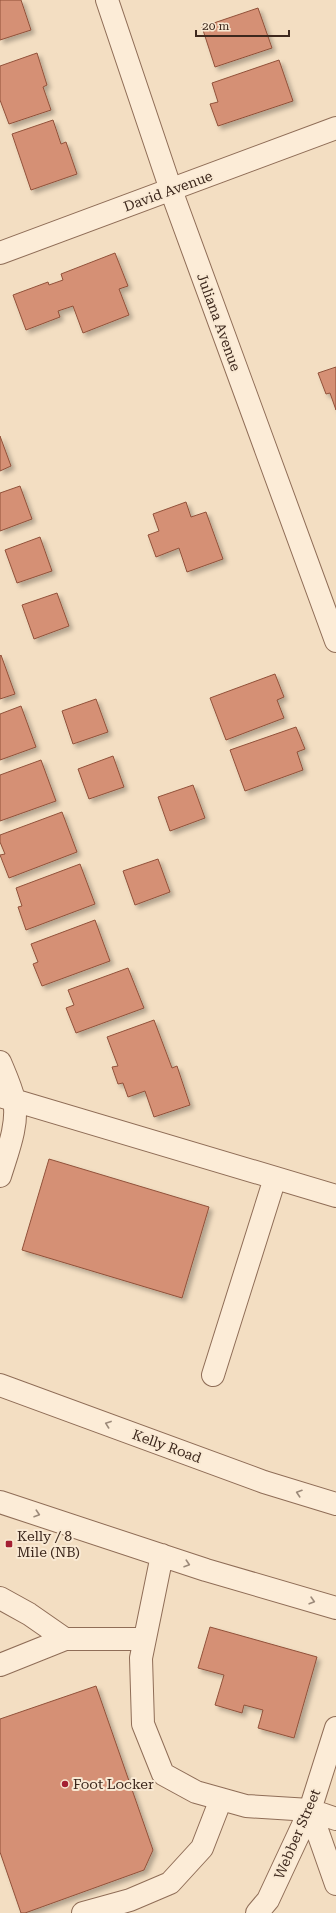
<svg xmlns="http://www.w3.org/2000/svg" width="336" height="1913" font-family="'Roboto Serif',serif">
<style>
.building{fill:#d59074;stroke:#91513a;filter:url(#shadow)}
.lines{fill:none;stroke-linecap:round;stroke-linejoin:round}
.minor-casing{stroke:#8f6d57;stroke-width:24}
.minor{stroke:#fcecd7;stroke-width:22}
.oneway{stroke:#9c8a7a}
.poi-dot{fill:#a42033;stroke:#f9e9d3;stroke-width:1.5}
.labels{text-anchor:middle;stroke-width:4;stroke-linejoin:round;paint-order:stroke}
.street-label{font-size:14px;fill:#3d281d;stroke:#f9e9d3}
.poi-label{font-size:14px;fill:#3d281d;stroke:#f9e9d3;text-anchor:start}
</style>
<defs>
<filter id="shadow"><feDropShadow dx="3.5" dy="3.5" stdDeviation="2" flood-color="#0004"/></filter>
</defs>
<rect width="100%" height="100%" fill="#f3dec2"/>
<path class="building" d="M0 0H21L31 30 0 40Z
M258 8 272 48 215 67 202 27Z
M37 53 47 85 43 87 51 110 9 124 0 100V66Z
M279 60 293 101 218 126 210 104 218 102 212 83Z
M53 120 61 144 66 142 77 174 31 190 12 134Z
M115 253 128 286 119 289 129 315 83 333 73 306 58 311 60 317 26 330 13 295 48 282 49 285 63 280 61 274Z
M336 367V410L330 393 326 394 318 373Z
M0 436 11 466 0 471Z
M20 486 32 519 0 531V493Z
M186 502 191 517 206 512 223 559 187 572 179 548 156 557 148 535 159 531 153 514Z
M40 537 52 571 17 583 5 550Z
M57 593 69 626 34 639 22 605Z
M1 655 15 694 0 699V656Z
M275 674 284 697 277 700 284 718 226 740 210 698Z
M96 699 108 732 73 744 62 711Z
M21 706 36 747 0 760V714Z
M296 727 305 749 297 752 303 770 245 791 230 750Z
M113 756 124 787 89 799 78 769Z
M41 760 56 801 0 821V775Z
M193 785 205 818 170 831 158 797Z
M62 812 77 852 9 878 0 855 5 854 0 842V835Z
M158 859 170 892 135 905 123 871Z
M80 864 95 904 26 930 18 907 22 906 16 888Z
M95 920 110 961 42 986 33 964 38 962 31 944Z
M128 968 144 1008 76 1033 66 1008 74 1005 68 990Z
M154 1020 172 1068 177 1066 190 1105 154 1117 145 1091 128 1097 123 1083 118 1084 112 1067 118 1066 107 1037Z
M49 1159 209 1207 182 1298 22 1250Z
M210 1627 317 1657 294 1738 258 1728 263 1710 244 1705 242 1713 215 1705 224 1675 198 1668Z
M96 1686 153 1850 144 1870 25 1913H21L0 1852V1719Z"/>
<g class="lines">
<g class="minor-casing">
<path id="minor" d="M107 0 171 190 336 641
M0 253 336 128
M0 1062C5 1074 11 1087 14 1100 19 1124 7 1153 0 1176
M0 1096 336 1196
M213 1375 275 1178
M0 1385 264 1482 336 1504
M0 1502 206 1570 336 1608
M162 1555 141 1658 143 1724 163 1774 196 1792 246 1806 310 1810 336 1819
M0 1598 29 1614 65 1639
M0 1665 65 1639H144
M310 1810 336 1884
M83 1913 130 1900 170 1883 202 1848 221 1799
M257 1913 268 1900 310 1810 336 1728"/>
</g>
<use href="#minor" class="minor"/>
</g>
<defs><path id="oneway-chevron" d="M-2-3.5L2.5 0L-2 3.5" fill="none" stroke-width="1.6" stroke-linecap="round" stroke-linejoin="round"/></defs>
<g class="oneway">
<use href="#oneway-chevron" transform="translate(108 1424) rotate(-160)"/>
<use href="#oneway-chevron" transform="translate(299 1493) rotate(-162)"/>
<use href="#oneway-chevron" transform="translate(37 1514) rotate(18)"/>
<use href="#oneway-chevron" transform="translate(187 1564) rotate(18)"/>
<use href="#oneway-chevron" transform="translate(312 1601) rotate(16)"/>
</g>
<g class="poi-dot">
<rect x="5" y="1540" width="8" height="8" rx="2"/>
<circle cx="65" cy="1784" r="4"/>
</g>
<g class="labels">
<g class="street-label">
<text transform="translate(168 191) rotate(-20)" y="5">David Avenue</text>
<text transform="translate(219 322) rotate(70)" y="5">Juliana Avenue</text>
<text transform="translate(167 1446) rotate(20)" y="5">Kelly Road</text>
<text transform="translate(297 1834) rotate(-67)" y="5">Webber Street</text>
</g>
<g class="poi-label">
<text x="17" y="1541">Kelly / 8<tspan x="17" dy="16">Mile (NB)</tspan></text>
<text x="73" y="1789">Foot Locker</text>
</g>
</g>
<path d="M196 30v6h93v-6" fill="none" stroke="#3d281d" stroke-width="2"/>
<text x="202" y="30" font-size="12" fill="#3d281d" stroke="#f9e9d3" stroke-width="3" paint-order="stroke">20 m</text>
</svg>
